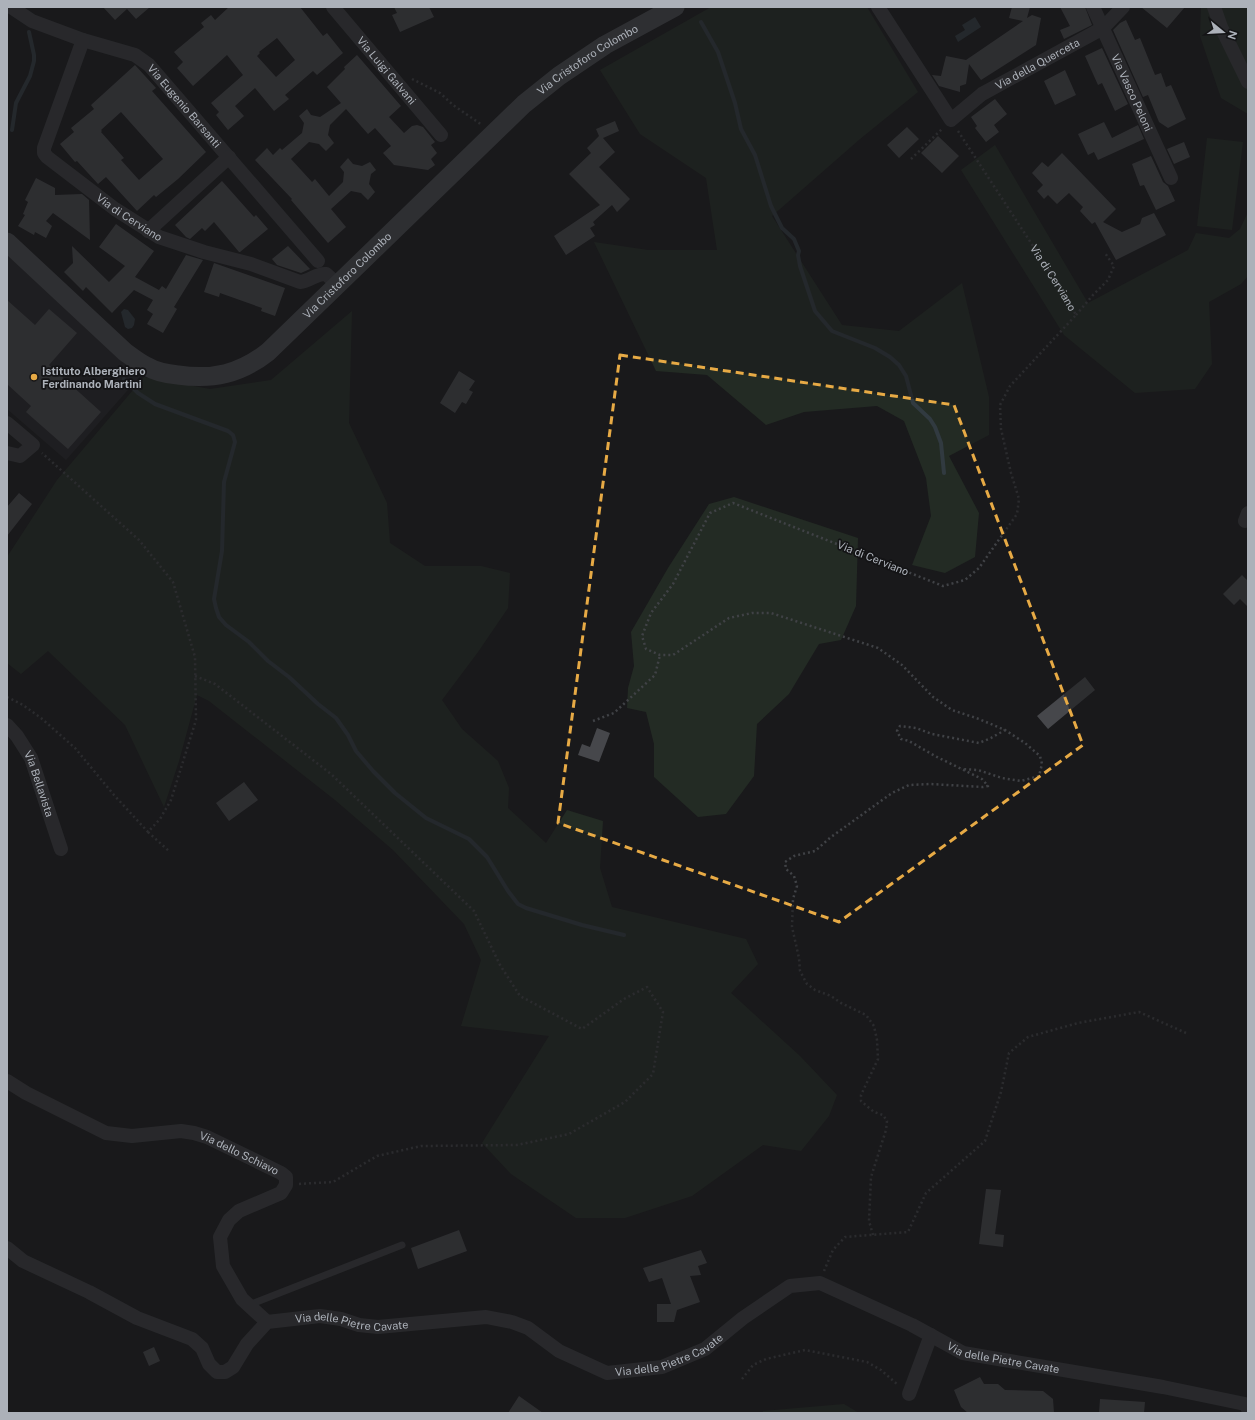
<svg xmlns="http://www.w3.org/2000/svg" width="1255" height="1420" font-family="'Public Sans',sans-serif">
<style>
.built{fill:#252528}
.green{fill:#232b24}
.water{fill:#313a40}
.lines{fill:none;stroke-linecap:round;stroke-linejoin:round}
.stream{stroke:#313a40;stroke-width:4}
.building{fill:#46474b;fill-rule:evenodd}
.path{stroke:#404246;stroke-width:2.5;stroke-dasharray:2 3;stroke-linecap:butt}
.service{stroke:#3a3b3f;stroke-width:7}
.minor{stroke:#3a3b3f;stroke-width:14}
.secondary{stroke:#484a4f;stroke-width:19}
.marked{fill:none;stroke:#e7aa45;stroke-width:3;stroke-dasharray:8 5;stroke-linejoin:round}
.poi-dot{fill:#e7aa45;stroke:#141416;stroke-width:1.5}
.labels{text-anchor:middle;stroke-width:3.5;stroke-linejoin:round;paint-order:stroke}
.street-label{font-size:11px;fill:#acb1b9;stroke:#141416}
.poi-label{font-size:11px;font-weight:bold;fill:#acb1b9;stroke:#141416;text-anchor:start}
</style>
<rect width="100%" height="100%" fill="#19191b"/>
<path class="built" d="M7 252 142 374 66 460 7 409Z"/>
<path class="green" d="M711 7H867L918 92 860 139 772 216 842 325 899 331 962 283 989 397V435L949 456 979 513 975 557 945 573 912 565 931 516 926 478 904 421 877 406 804 412 766 425 707 375 656 371 594 242 648 250H717L706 178 640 134 600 70Z
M1201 7H1248V114L1221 98 1200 36Z
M1207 138 1243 142 1232 230 1197 226Z
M995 145 1088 303 1188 250 1196 233 1229 238 1240 229 1248 212V276L1241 284 1209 302 1212 364 1195 389 1135 393 1064 335 961 170Z
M352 311 349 423 387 503 390 543 425 566H481L510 573 508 608 478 652 442 700 462 729 498 761 509 788 508 808 546 843 567 810 603 821 600 868 612 907 746 939 758 964 731 993 800 1056 837 1095 829 1116 801 1151 763 1145 692 1196 625 1218H576L511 1174 482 1143 549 1036 461 1026 481 960 464 924 393 850 335 800 209 701 197 695 179 761 164 807 125 725 48 651 21 674 7 663V557L57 480 144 377 210 389 271 380Z
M734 497 858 538 856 606 841 640 819 644 789 694 757 724 754 776 726 814 698 817 654 777V744L646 712 627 708 628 688 634 666 631 632 668 568 709 504Z
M844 1404 859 1413H762L763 1411Z"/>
<path class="water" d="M975 17 981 27 958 42 955 36 965 30 962 25Z
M124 309 128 310 135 319 134 325 132 328 128 329 125 327 121 312Z"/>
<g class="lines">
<path class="stream" d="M701 22 718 52 735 103 741 129 755 155 771 206 782 228 794 239 799 251 798 255 800 266 815 311 832 331 875 348 890 357 899 365 906 376 913 403 930 419 935 427 941 443 944 473
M12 130 16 103 30 76 34 61V55L29 32
M124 379 138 393 155 404 228 431 233 435 235 442 224 482 222 551 214 599 216 608 219 617 226 625 249 642 268 661 289 677 318 704 336 718 348 735 356 751 373 771 395 793 426 818 469 839 487 857 508 891 518 904 526 908 582 925 624 935"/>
</g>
<path class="building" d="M103 7H150L136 19 127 9 115 20Z
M229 7H300L323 36 327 33 343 53 317 75 313 71 285 95 289 99 274 111 255 88 235 106 244 116 228 130 216 115 219 112 211 103 243 75 227 55 193 86 177 68 183 62 174 52 204 27 201 23 211 15 215 20ZM277 38 295 60 276 77 257 56 260 53 259 52Z
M394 7H429L434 17 400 32 392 15 397 13Z
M1012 7H1030L1027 18 1032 15 1041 18 1036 45 981 80 969 64 966 84 960 86V92L939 86 932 75 941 76 946 56 966 60 1023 21 1009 18Z
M1060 7H1085L1092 25 1064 39 1060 30 1070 26Z
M1141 7H1185L1167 28Z
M1126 20 1135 40 1140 38 1155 75 1161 73 1166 87 1171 85 1186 119 1168 128 1159 122 1148 95 1143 97 1113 30 1120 23Z
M1102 48 1128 104 1115 111 1102 83 1098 85 1085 56Z
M357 55 401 106 389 117 404 133 412 126 417 125 423 127 435 142 431 145 437 153 431 159 435 165 428 170 394 165 383 153 391 146 375 128 368 134 346 109 330 125 328 135 334 143 326 151 319 144 309 142 291 159 312 182 315 179 329 196 343 182 344 172 340 167 348 158 353 164 362 166 370 162 376 170 371 174 369 184 375 192 368 200 361 193 351 191 331 209 346 227 328 243 291 200 292 199 255 160 267 148 273 155 280 148 282 150 302 133 304 123 299 116 307 109 311 115 320 117 341 103 327 87 345 69 344 67Z
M135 65 156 88 152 91 206 152 178 179 156 197 154 195 137 211 106 177 98 184 77 161 75 162 60 144 74 132 71 128 94 109 91 105ZM121 112 163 159 139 180 121 160 124 158 101 132 102 131 101 130Z
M1065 70 1076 95 1055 105 1044 81Z
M995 99 1007 114 994 125 999 132 986 142 975 128 977 126 971 117Z
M615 121 619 131 603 138 615 152 599 167 630 199 617 212 612 205 593 222 595 225 590 228 595 236 566 255 554 236 600 205 569 174 591 153 587 148 599 136 596 129Z
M1104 122 1112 138 1138 125 1144 139 1098 160 1094 152 1088 155 1078 134Z
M907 127 919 139 899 158 887 145Z
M938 136 959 156 942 173 921 153Z
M1184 142 1190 157 1174 164 1167 149Z
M1062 153 1116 209 1103 222 1122 232 1140 224 1142 218 1154 213 1166 235 1116 260 1095 222 1092 224 1080 211 1083 207 1069 193 1057 204 1048 195 1044 199 1037 191 1043 185 1032 173 1042 162 1048 167Z
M1151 156 1163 182 1168 186 1175 201 1156 210 1144 185 1140 186 1132 164Z
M36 178 55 188V195L82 194 89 200 90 240 53 213 46 221 52 226 46 238 35 232 34 235 18 226 25 215 23 214 28 202 25 200Z
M222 181 254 217 256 215 268 229 240 252H239L214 222 205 231 202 228 190 239 186 237 175 225Z
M116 224 154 251 135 277 159 290 162 286 166 289 186 255 203 260 174 307 177 309 163 333 147 324 153 314 147 310 153 300 134 290 112 313 86 287 83 291 64 272 73 263 72 246 109 282 125 266 99 247Z
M288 246 310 269 301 273 277 265 272 259Z
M214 263 285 288 275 316 261 311 262 308 220 293 219 297 204 292Z
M7 300 35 325 49 309 77 333 49 365 101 412 68 449 26 412 31 406 7 384Z
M459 371 475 381 469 390 473 392 466 404 462 402 455 413 440 403Z
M19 493 32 504 7 536V507Z
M1242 575 1248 581V607L1240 599 1234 605 1223 594Z
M1085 677 1095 690 1048 729 1037 716Z
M597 728 610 733 599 762 578 755 582 744 590 747Z
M244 782 258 800 229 821 216 803Z
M986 1189 1001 1190 995 1234 1004 1235 1003 1247 979 1244Z
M459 1230 467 1251 418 1269 411 1248Z
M701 1250 707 1263 698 1266 701 1275 690 1276 700 1302 677 1310 674 1322H657V1304H671L662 1278 649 1282 643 1268Z
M154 1347 160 1361 149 1366 143 1352Z
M980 1377 984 1384H998L1005 1390 1043 1391 1053 1399 1054 1413H968L961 1407 954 1390Z
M519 1396 543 1413H508Z
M1100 1399 1145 1402 1144 1413H1099Z"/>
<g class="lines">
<g class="path">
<path d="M412 79 440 93 453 105 482 125"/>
<path id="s1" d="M958 131 1063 292 1076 315 1010 386 1000 405 1001 429 1011 473 1019 499 1017 514 979 568 965 580 943 586 733 503 710 513 673 584 651 613 642 636 646 649 660 655H673L729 618 752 613H771L878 648 902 665 933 697 952 710 979 719 1005 730 1025 743 1040 756 1042 764 1039 776 1021 781 1002 778 978 770 961 769"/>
<path d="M911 159 942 129"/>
<path d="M1076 315 1093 295 1108 280 1114 266 1105 253"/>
<path d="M195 676 215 684 331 774 474 911 500 965 520 996 582 1029 624 999 647 987 663 1012 653 1074 625 1102 569 1134 517 1145 421 1146 377 1156 333 1182 298 1184"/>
<path d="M7 697 23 705 41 718 75 748 114 795 148 832 160 819 171 800 196 720 195 657 173 582 139 540 42 453"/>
<path d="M593 721 614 713 655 675 660 655"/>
<path d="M148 832 170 852"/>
<path d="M873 1235 869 1221 871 1177 886 1130 887 1121 883 1115 874 1112 861 1101V1095L878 1059 877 1040 874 1026 866 1015 841 1003 831 996 815 990 807 984 800 971 799 958 792 927 793 899 797 886 794 876 786 869 785 862 794 856 815 851 831 837 892 793 909 785 930 784 983 787 988 786 982 779 935 756 909 741 901 739 897 731 900 726 916 728 932 734 979 743 991 738 1005 730"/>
<path d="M824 1271 833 1250 845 1237 908 1232 926 1193 985 1141 1001 1092 1009 1053 1028 1037 1078 1023 1139 1012 1186 1033"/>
<path d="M742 1379 753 1365 766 1359 805 1350 867 1362 881 1370 898 1385"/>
</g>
<path class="service" d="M249 1305 402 1245"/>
<g class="minor">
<path id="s2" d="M11 7 32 21 83 40 135 55 149 65 318 261"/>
<path id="s3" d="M333 7 441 135"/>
<path id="s4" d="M878 7 951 120 982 94 1103 28 1123 7"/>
<path id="s5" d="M1093 7 1171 178"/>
<path d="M1214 7 1221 27 1248 82"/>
<path id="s6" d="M83 40 44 148V153L47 157 115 209 159 237 204 252 251 264 300 282C310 281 317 273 326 274L337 284"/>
<path d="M148 231 229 157"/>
<path d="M7 423 33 445 20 456 7 453"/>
<path d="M1245 521 1248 513"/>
<path id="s7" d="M7 725 17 736 31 758 61 849"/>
<path id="s8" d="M7 1081 26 1093 106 1133 132 1136 181 1131 194 1133 207 1137 281 1173 286 1177V1185L281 1193 239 1211 229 1220 220 1237 223 1266 242 1299 267 1322"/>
<path id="s9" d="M7 1248 23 1261 89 1292 137 1318 192 1339 202 1348 209 1364 217 1372H225L233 1367 247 1344 267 1322 320 1316 341 1319 359 1325 378 1327 486 1317 512 1322 528 1328 559 1351 607 1373 662 1367 705 1349 743 1318 790 1286 820 1283 912 1325 963 1353 1163 1387 1245 1404 1248 1409"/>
<path d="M909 1394 931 1335"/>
</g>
<path class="secondary" id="s10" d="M7 242 125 352C132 357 138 362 146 366 156 372 167 374 178 375 213 380 240 374 268 352L524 104 559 76 605 45 675 7"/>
</g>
<path d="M0 0H1255V1420H0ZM620 355 954 405 1083 745 839 922 558 823Z" fill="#19191b" fill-opacity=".55" fill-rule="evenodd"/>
<path class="marked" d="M620 355 954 405 1083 745 839 922 558 823Z"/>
<circle class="poi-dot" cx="34" cy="377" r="4"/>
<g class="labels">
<g class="street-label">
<text dy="4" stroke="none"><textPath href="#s10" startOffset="750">Via Cristoforo Colombo</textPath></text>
<text dy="4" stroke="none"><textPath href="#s4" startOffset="238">Via della Querceta</textPath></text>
<text dy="4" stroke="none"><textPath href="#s3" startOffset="83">Via Luigi Galvani</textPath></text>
<text dy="4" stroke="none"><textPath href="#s5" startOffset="94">Via Vasco Peloni</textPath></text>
<text dy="4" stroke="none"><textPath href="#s2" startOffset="205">Via Eugenio Barsanti</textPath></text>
<text dy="4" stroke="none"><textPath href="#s6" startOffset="227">Via di Cerviano</textPath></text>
<text dy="4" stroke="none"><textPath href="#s10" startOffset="426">Via Cristoforo Colombo</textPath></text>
<text dy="4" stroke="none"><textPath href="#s1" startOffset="175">Via di Cerviano</textPath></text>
<text transform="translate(873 558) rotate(22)" y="4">Via di Cerviano</text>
<text dy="4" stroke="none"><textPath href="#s7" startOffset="68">Via Bellavista</textPath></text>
<text dy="4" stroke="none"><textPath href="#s8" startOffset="250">Via dello Schiavo</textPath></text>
<text dy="4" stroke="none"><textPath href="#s9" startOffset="409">Via delle Pietre Cavate</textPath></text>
<text dy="4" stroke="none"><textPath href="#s9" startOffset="745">Via delle Pietre Cavate</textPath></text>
<text dy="4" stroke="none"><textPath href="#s9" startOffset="1117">Via delle Pietre Cavate</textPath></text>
</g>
<g class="poi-label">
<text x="42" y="375">Istituto Alberghiero<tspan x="42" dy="13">Ferdinando Martini</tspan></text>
</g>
</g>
<rect width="1255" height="1420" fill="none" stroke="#acb1b9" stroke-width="16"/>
<g transform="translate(1223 32) rotate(108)" stroke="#141416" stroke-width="3" paint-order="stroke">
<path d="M0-3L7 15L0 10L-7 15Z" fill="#acb1b9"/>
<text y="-6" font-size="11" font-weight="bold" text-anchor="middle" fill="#acb1b9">N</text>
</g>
</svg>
